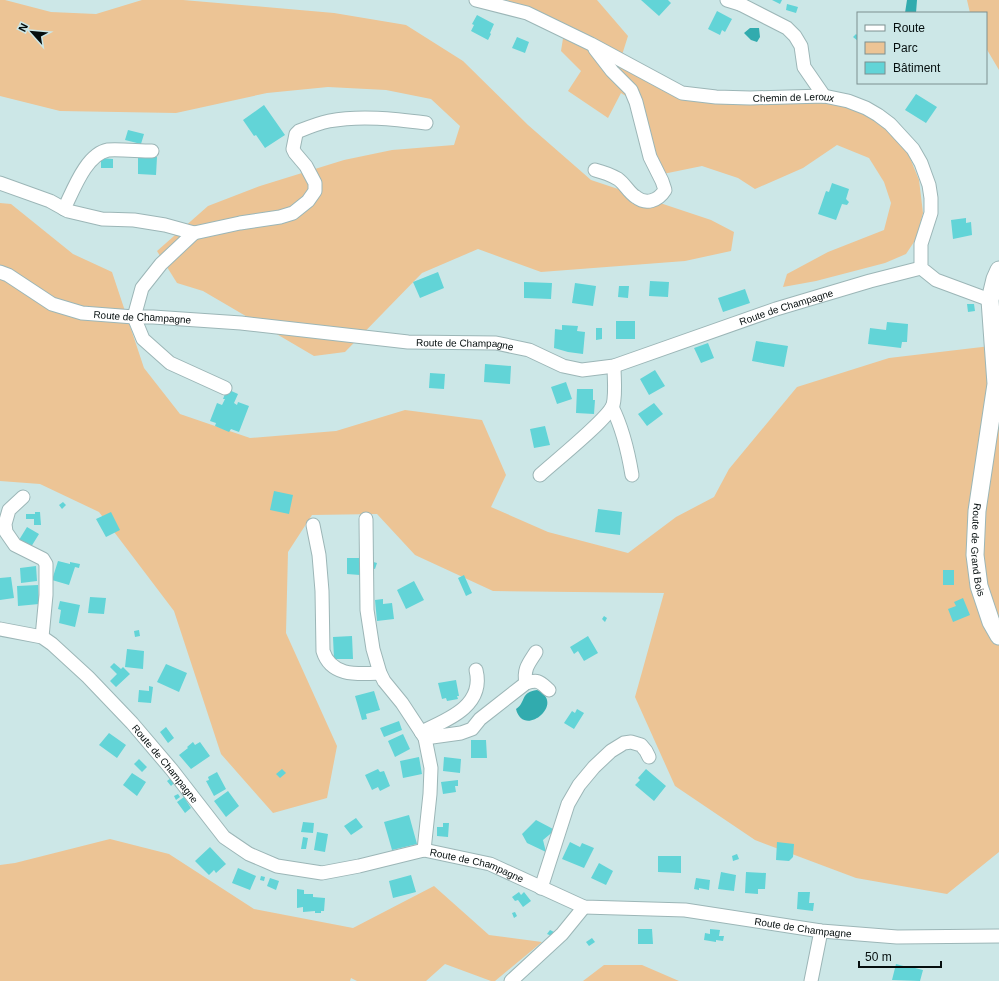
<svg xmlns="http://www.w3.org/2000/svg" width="999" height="981" font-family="Arial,sans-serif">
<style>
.green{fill:#ecc495}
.water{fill:#31abae}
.building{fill:#62d4d7}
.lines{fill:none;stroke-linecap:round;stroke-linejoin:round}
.minor-casing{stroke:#9cb6b7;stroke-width:15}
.major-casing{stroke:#9cb6b7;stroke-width:19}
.minor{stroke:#fff;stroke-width:13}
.major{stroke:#fff;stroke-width:17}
.labels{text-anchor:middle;stroke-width:3;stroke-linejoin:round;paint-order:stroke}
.street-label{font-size:10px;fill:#050e0e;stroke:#cce7e7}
</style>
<rect width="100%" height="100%" fill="#cce7e7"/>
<path class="green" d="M0 0H5L51 12 96 14 142 0H183L334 13 406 25 463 61 528 125 591 180 711 220 734 232 731 251 685 261 541 272 478 249 422 273 345 352 314 356 203 291 177 283 157 251 208 206 260 186 344 160 392 150 454 145 460 126 431 99 386 90 328 87 267 93 176 113 60 111 0 96Z
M506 0H597L628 36 622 55 681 97 822 100 860 110 881 124 908 153 919 180 923 213 916 239 906 254 885 263 816 281 783 287 787 274 828 252 884 230 891 203 884 182 869 158 837 145 803 168 755 189 738 178 702 166 663 174 652 152 640 105 621 93 608 118 568 91 581 71 561 51 565 26 534 9Z
M967 0H999V70L986 48V13H970Z
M0 203 11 204 73 254 112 272 144 368 180 414 250 438 336 431 405 410 482 420 506 475 491 507 548 532 628 553 676 517 714 497 729 469 797 387 889 358 999 345V852L947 894 856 878 755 840 675 786 635 697 664 593 493 591 415 555 377 514 312 515 288 552 286 633 337 746 327 798 273 813 221 754 174 611 99 512 40 484 0 481Z
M110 839 169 854 254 909 353 928 434 886 489 935 542 942 495 981H491L445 964 426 981H357L351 978 350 981H0V865L15 863Z
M604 965H642L679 981H583Z"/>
<path class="water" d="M907 0H917L916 13H905Z
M750 28H759L760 37 757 42 751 40 744 33Z
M537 690C567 703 523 739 516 709 526 703 520 692 537 690Z"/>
<path class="building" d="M641 0H668L671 3 659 16Z
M772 0H782L780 4Z
M787 4 798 7 796 13 786 10Z
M717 11 732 19 725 32 722 30 720 35 708 29Z
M477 15 494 24 490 33 491 34 488 40 471 31 474 25 472 24Z
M856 34 858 36V41L853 37Z
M517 37 529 42 525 53 512 48Z
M916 94 937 107 926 123 905 110Z
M264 105 285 135 265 148 256 135 254 136 243 120Z
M128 130 144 134 141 144 125 140Z
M138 157H157L156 175 138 174Z
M101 158 113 159V168H101Z
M832 183 849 189 846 199 849 202 847 205 842 204 836 220 818 214 826 191 829 192Z
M966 218V223L971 222 972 235 953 239 951 220Z
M438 272 444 288 420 298 413 282Z
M650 281 669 282 668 297 649 296Z
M524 282 552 283 551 299 524 298Z
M575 283 596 286 593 306 572 303Z
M619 286H629L628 298 618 297Z
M745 289 750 303 723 312 718 298Z
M967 304H974L975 311 968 312Z
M616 321H635V339H616Z
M887 322 908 324 907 342H902L901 348 868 344 870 328 886 330Z
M562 325 578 326 577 331 585 332 583 354 568 352 554 348 555 329 562 330Z
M596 328H602V339L596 340Z
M756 341 788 346 784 367 752 361Z
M708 343 714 358 701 363 694 348Z
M485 364 511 366 510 384 484 382Z
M655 370 665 386 649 395 640 379Z
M430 373 445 374 444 389 429 388Z
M566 382 572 399 557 404 551 387Z
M227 389 238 394 234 403 237 405 238 402 249 406 239 432 231 429 229 432 215 426 216 423 210 421 217 403 222 405 225 399H223Z
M577 389H593V400H595L594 414 576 413Z
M654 403 663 414 647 426 638 414Z
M545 426 550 445 534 448 530 429Z
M274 491 293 495 289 514 270 510Z
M63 502 66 505 62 509 59 505Z
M598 509 622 512 620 535 595 532Z
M35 512H40L41 525H34V519H26V514H35Z
M111 512 120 530 106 537 96 519Z
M27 527 39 534 31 547 19 540Z
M347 558H361L360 575 347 574Z
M58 561 70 564V562L80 564 79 568 75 567 69 585 52 580Z
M370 561 377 563 375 569 369 567Z
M36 566 37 581 21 583 20 568Z
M943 570H954V585H943Z
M464 575 472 593 466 596 458 578Z
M11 577 14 598 0 600V578Z
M414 581 424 600 406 609 397 590Z
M38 585 39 604 18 606 17 586Z
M90 597 106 598 104 614 88 613Z
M963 598 970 615 953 622 948 609 956 606 954 602Z
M383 599V604L392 603 394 619 377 621 375 600Z
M60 601 80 605 75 627 59 623 61 610 58 609Z
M604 616 607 618 605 622 602 619Z
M139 630 140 636 135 637 134 631Z
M352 636 353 659H334L333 637Z
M588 636 598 653 584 661 578 651 574 654 570 647Z
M127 649 144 651 143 669 125 667Z
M114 663 121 669 123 667 130 674 116 687 110 681 117 674 110 667Z
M166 664 187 673 179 692 157 682Z
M456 680 459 696H457L458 699 447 701 446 698 442 699 438 683Z
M149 686 153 687 151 703 138 702 139 690 149 691Z
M374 691 380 710 366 714 367 719 362 720 355 696Z
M577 709 584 713 574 729 564 723 572 711 575 713Z
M399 721 402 730 384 737 380 728Z
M166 727 174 738 168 743 160 732Z
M109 733 126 745 117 758 99 745Z
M403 734 410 749 395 757 388 741Z
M471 740H486L487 758H471Z
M193 742 195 745 200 742 210 756 191 769 179 755 188 748 187 747Z
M419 757 422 774 403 778 400 761Z
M444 757 461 759 460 773 443 771Z
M139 759 147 767 142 772 134 764Z
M282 769 286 773 280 778 276 774Z
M378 769 380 772 384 771 390 786 380 791 378 787 372 790 365 775Z
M646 769 666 786 654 801 635 785 640 780 638 778Z
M217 772 226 789 214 796 206 781 209 780 208 777Z
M132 773 146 782 137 796 123 785Z
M171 778 174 783 171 786 167 781Z
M458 780V786H455L456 792 443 794 441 782Z
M228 791 239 806 226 817 214 801Z
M178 794 180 797 176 800 174 796Z
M184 797 191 808 185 813 177 802Z
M409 815 417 844 392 850 384 822Z
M356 818 363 827 351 835 344 826Z
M536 820 555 830 543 840 546 852 527 843 522 834Z
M303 822 314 823 313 833 301 832Z
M443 823H449L448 837 437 836V827H443Z
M317 832 328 834 325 852 314 850Z
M303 837 308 838 306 849H301Z
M570 842 580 847 582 843 594 848 584 868 562 859Z
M777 842 794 844 793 857 789 861 776 860Z
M210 847 226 864 216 873 214 870 209 875 195 861Z
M737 854 739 859 733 861 732 856Z
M658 856H681V873L658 872Z
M599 863 613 871 606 885 591 878Z
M238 868 256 876 250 890 232 883Z
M721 872 736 875 734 891 718 889Z
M746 872 766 873 765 889H758V894L745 893Z
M411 875 416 892 393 898 389 881Z
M261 876 265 877 264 881 260 880Z
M270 878 279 881 276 890 267 886Z
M696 878 710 880 709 890 699 888V890L694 889Z
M297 889 304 890V894H313V897L325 898 324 911H321V913H315V911L303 912V907L297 908Z
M519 892 521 895 524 892 531 901 523 907 518 900 515 901 512 897Z
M798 892H810L809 903H814L813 911 797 909Z
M515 912 517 916 514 918 512 913Z
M638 929H652L653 944H638Z
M710 929 720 930 719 936H724L723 941 716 940V942L704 940 705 933 710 934Z
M550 930 554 932 552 936 547 934Z
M592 938 595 942 589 946 586 942Z
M896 964 911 968V967L923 970 920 981 892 980Z"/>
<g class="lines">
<g class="minor-casing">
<g id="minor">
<path id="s1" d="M476 0 527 13 591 44 682 93 716 97 750 98 824 96 848 101 866 108 878 115 890 124 913 149 921 163 929 185 931 198V213L921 244V268L936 280 990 300"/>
<path d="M727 0 740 4 739 0"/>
<path d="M740 4 787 28 795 36 801 46 804 67 824 96"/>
<path d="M595 49 612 71 631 90 636 102 650 157 662 181 665 190C658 201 646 205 636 197 629 193 625 184 618 179 611 175 603 172 595 170"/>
<path d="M0 183 50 201 68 211 102 219 134 220 165 225 194 233"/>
<path d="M64 209C73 191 86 154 108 150 118 149 140 151 152 151"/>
<path id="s2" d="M0 272 8 275 52 304 82 313 134 317H153L241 323 408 342 496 343 529 350 563 366 582 370 614 366 776 309 870 281 921 268"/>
<path d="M225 388 170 363 143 339 134 317 142 288 161 264 194 233 240 223 280 217 293 213 308 201 315 191V183L306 166 295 153 293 149 296 134 299 131C309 127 319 123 329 121 361 115 394 119 426 123"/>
<path d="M612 407C623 429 628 451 632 475"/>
<path d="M540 475C553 463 608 419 613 405 616 394 614 378 614 366"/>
<path d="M23 497 9 510 5 524 6 532 15 545 43 559 46 564V595L42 637"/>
<path d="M366 519 367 610 373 649 380 673 384 681 402 703 425 738 431 768 430 794 424 850"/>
<path d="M313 525 319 555 322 591 323 651C331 677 358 674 380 673"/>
<path id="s3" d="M0 629 42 637 52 644 88 677 132 723 172 770 224 837 249 854 277 866 322 873 359 866 424 850 490 864 584 907 685 910 821 931 897 937 999 936"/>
<path d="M526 683C523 669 529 663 536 652"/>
<path d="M421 732C447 720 485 706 476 670"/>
<path d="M425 738 461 733 472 729 480 719 526 683C539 679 540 682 549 690"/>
<path d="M541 888 568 804 579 785 594 767 611 751 624 743 631 742 641 745 646 751 649 757"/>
<path d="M511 981 562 934 584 907"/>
<path d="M811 981 821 931"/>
</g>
</g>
<g class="major-casing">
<g id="major">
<path id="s4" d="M999 270 995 279 990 300 996 384 977 511 975 555 979 586 991 622 999 636"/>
</g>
</g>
<use href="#minor" class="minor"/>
<use href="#major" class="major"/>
</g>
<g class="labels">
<g class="street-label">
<text dy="4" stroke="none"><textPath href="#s1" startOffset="339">Chemin de Leroux</textPath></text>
<text dy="4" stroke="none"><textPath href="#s2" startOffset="813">Route de Champagne</textPath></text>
<text dy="4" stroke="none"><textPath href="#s2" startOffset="153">Route de Champagne</textPath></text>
<text dy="4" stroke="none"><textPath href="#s2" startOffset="477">Route de Champagne</textPath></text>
<text dy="4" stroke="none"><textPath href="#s4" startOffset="283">Route de Grand Bois</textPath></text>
<text dy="4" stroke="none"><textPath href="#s3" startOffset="220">Route de Champagne</textPath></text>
<text dy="4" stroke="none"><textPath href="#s3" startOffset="580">Route de Champagne</textPath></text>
<text dy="4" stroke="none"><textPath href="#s3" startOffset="916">Route de Champagne</textPath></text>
</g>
</g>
<rect x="857" y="12" width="130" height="72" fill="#cce7e7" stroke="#7c9090"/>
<rect x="865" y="25" width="20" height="6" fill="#ffffff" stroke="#7c9090"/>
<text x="893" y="32" font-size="12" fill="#050e0e">Route</text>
<rect x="865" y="42" width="20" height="12" fill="#ecc495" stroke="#7c9090"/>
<text x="893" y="52" font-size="12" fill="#050e0e">Parc</text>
<rect x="865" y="62" width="20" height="12" fill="#62d4d7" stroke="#7c9090"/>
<text x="893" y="72" font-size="12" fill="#050e0e">Bâtiment</text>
<g transform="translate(32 32) rotate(297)" stroke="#cce7e7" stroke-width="3" paint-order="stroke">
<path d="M0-3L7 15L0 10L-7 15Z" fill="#050e0e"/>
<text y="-6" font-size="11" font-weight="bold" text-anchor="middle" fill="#050e0e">N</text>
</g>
<path d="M859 961v6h82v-6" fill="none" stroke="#050e0e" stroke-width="2"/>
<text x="865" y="961" font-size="12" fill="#050e0e" stroke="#cce7e7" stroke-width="3" paint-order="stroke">50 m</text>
</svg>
